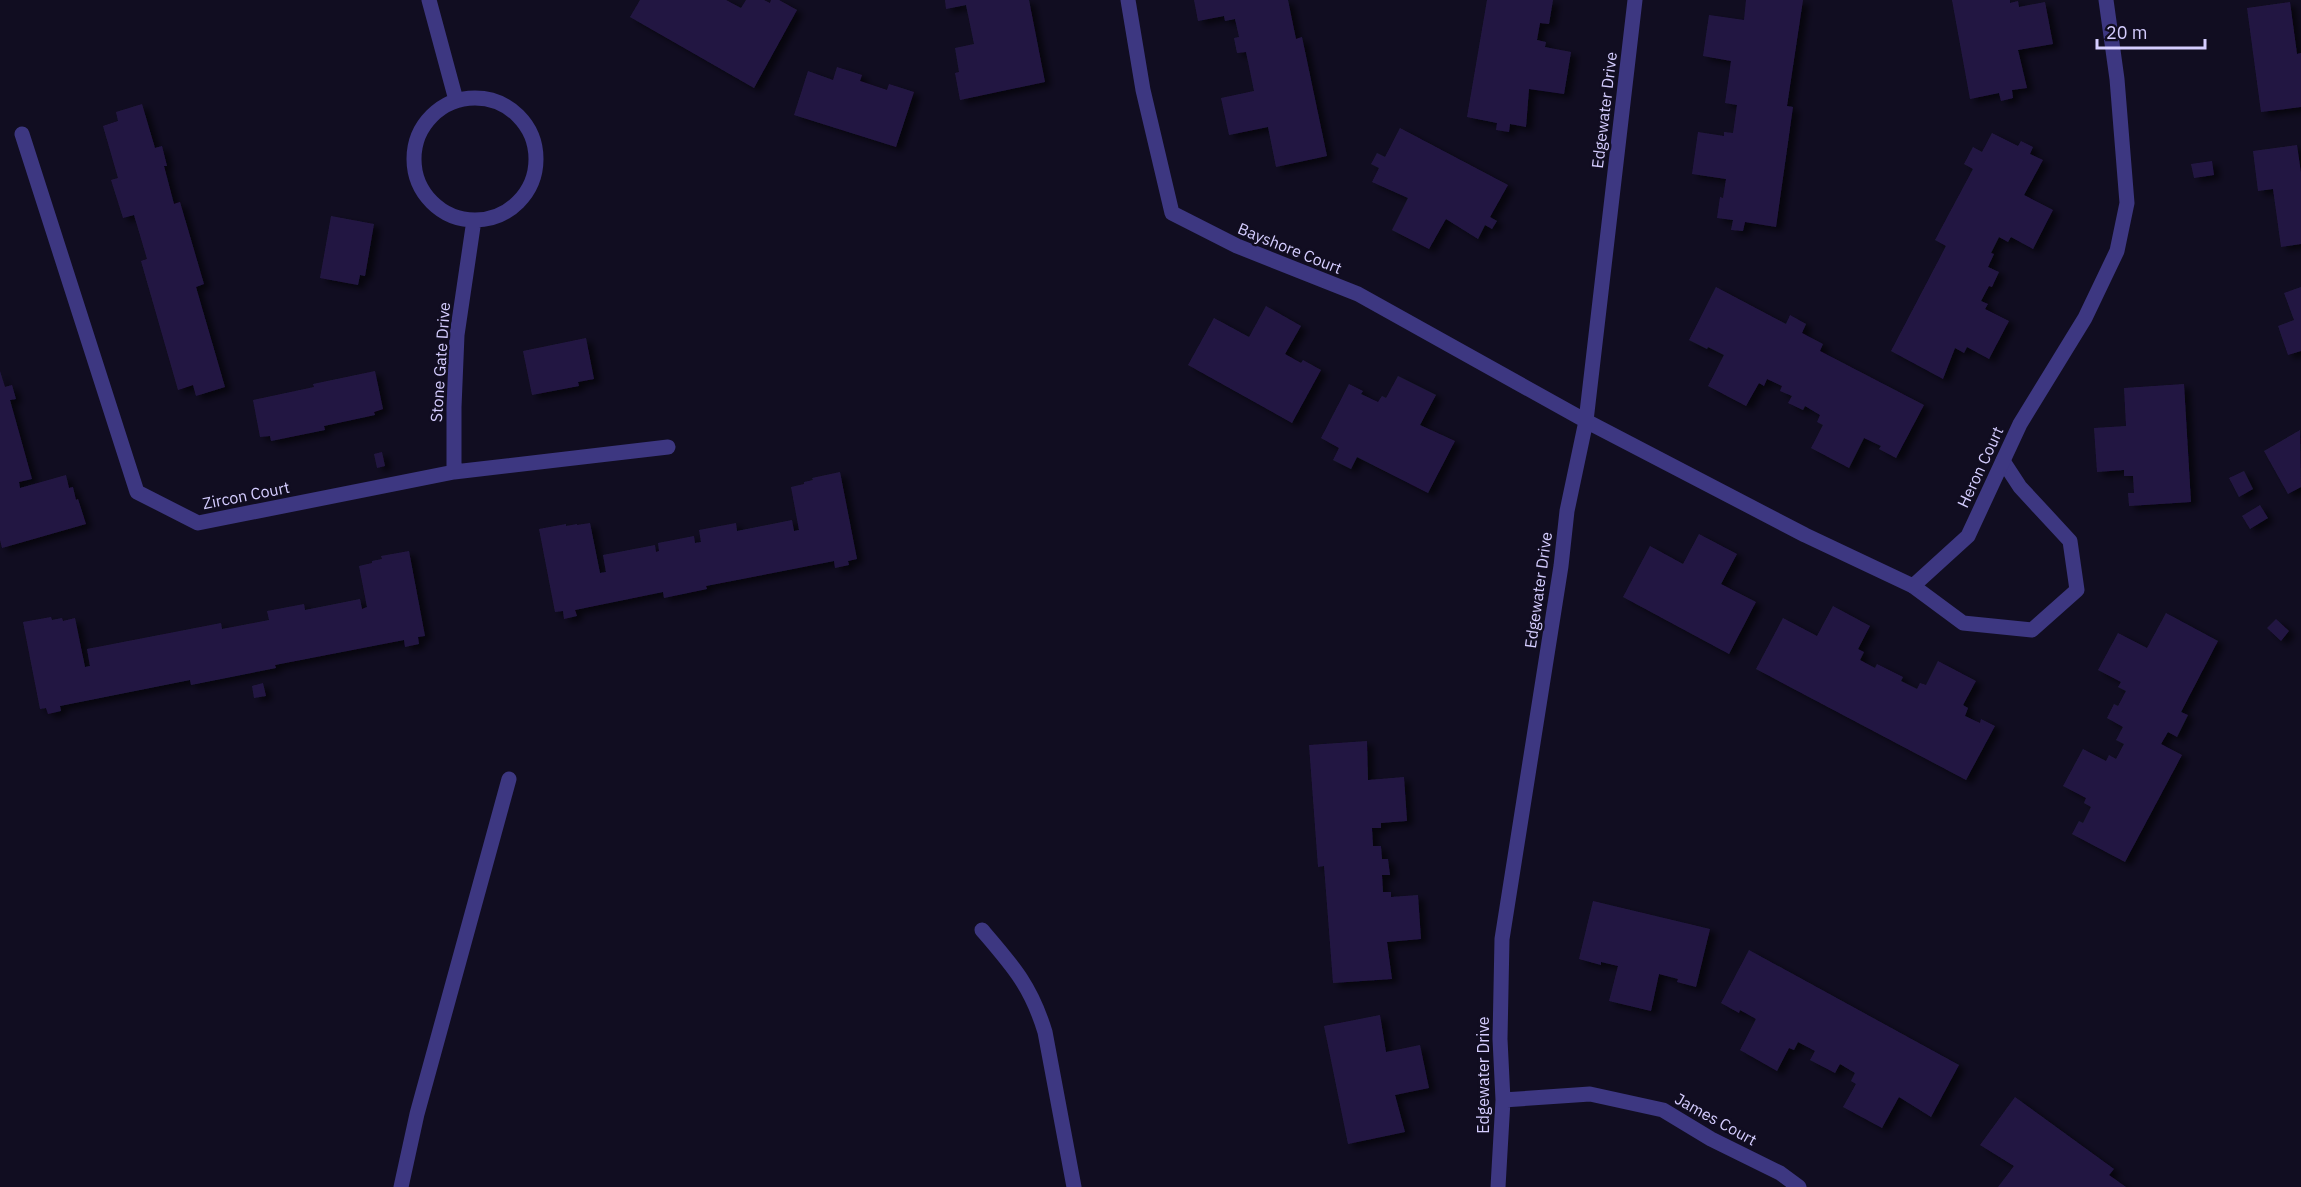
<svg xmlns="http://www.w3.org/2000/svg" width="2301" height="1187" font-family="'IBM Plex Sans',sans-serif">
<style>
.building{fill:#231842;filter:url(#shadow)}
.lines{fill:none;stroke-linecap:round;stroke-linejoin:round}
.lane{stroke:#3d3781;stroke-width:15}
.street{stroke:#3d3781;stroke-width:15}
.labels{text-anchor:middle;stroke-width:5;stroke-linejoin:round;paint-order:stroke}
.street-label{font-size:16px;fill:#d5cdff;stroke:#110d21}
</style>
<defs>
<filter id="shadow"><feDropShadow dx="6" dy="4" stdDeviation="3" flood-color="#0009"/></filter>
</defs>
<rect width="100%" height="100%" fill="#110d21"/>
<path class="building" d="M640 0H726L741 8 746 0H764L770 3 771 0H779L797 10 754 88 630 17Z
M945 0H1029L1045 82 960 100 955 73 959 72 955 48 974 44 966 5 946 9Z
M1194 0H1288L1296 39 1302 37 1327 156 1276 167 1268 127 1229 135 1221 98 1254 91 1246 52 1237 53 1234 38 1239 37 1235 19 1225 21 1224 16 1198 21Z
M1487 0H1553L1549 24 1540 23 1537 40 1546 42 1545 47 1571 52 1564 94 1529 89 1526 127 1510 124 1509 132 1496 130 1497 123 1467 117Z
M1746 0H1803L1787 106 1793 107 1776 227 1745 222 1743 231 1731 230 1733 220 1717 218 1720 197 1723 198 1726 179 1692 174 1698 132 1724 136V132L1733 133 1737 105 1725 103 1731 61 1703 56 1709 15 1744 20Z
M1952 0H2010V3L2018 1 2019 7 2045 2 2053 44 2018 50 2027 88 2012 90 2013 98 2001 101 1999 93 1970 99Z
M2290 2 2297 54 2301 53V107L2261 112 2247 8Z
M837 67 862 75 860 81 887 90 889 84 914 92 896 147 794 115 808 71 833 80Z
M142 104 155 148 162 146 167 166H164L174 204 180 202 204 284 196 287 225 387 196 396 193 385 178 390 141 261 147 259 134 215 123 218 111 180 118 178 103 126 118 121 116 112Z
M1400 128 1508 185 1490 217 1497 221 1492 229 1485 225 1478 239 1446 219 1429 249 1392 230 1408 198 1372 182 1379 168 1371 164 1377 153 1385 157Z
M1992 133 2018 146 2021 141 2033 147 2030 154 2043 160 2024 195 2053 210 2033 249 2011 237 2008 242 1999 237 1991 253 1994 254 1988 267 1999 272 1992 287 1989 286 1981 301 1988 304 1985 309 2009 321 1989 359 1967 347 1964 353 1955 348 1943 379 1891 351 1946 246 1935 240 1973 169 1964 164 1973 147 1982 152Z
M2297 145 2301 173V244L2281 247 2273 189 2258 191 2253 151Z
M2212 161 2214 175 2194 178 2191 164Z
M331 216 374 224 365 276 360 275 358 285 320 278Z
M1716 287 1786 324 1790 315 1806 324 1802 333 1823 344 1820 351 1924 405 1896 458 1879 449 1881 446 1864 438 1849 468 1811 448 1823 425 1817 422 1820 415 1805 406 1803 410 1788 403 1792 396 1780 391 1782 386 1767 379 1764 386 1759 383 1746 406 1708 386 1724 355 1708 347 1707 349 1689 340Z
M2301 287V351L2288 355 2278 326 2294 320 2284 293Z
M1266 306 1301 326 1285 354 1301 363 1303 360 1321 370 1292 423 1188 365 1214 318 1249 337Z
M586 338 594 379 578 382 579 386 532 395 523 351Z
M0 371 5 387 12 385 16 399 10 400 32 479 19 482 20 488 66 475 69 488 73 487 76 500 78 499 86 524 2 548 0 540Z
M375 371 383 409 374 412 375 415 324 426 325 430 271 441 270 436 260 437 253 400 314 387 313 384Z
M1398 376 1436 395 1420 425 1455 441 1428 493 1357 457 1351 469 1333 460 1339 448 1321 438 1349 384 1363 391 1361 394 1378 402 1382 396 1386 398Z
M2184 384 2191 502 2129 506 2128 493H2134L2133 476H2124V470L2097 472 2094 428 2126 426 2124 388Z
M2300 430 2301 487 2288 494 2264 451Z
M382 452 385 466 377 468 374 454Z
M2244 471 2253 489 2239 497 2229 478Z
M840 472 857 559 848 561 849 565 835 568 834 561 706 586 707 589 664 598 663 592 575 610 577 616 564 619 563 611 555 612 539 529 566 524V526L577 524V525L590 523 600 573 606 572 603 555 655 545 656 552 659 551 658 543 694 536 695 543 701 542 699 530 736 523 737 531 792 520 794 531 799 530 791 487 804 484V482L813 480 812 478Z
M2260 505 2268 518 2250 529 2242 516Z
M1699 534 1737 554 1721 584 1756 602 1729 654 1623 597 1650 546 1683 564Z
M409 551 425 636 418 637 419 644 405 647 404 640 275 665 276 668 191 685 190 680 60 706 61 711 48 714 46 708 40 709 23 622 51 617 52 620 62 618 63 621 75 618 85 667 90 666 87 649 221 623 222 629 269 620 267 611 304 604 305 610 360 599 362 609 367 607 359 566 372 563V561L382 559 381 556Z
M1833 606 1870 626 1858 649 1864 652 1860 660 1875 668 1877 664 1903 677 1901 681 1917 689 1920 683 1926 685 1938 661 1976 681 1963 705 1968 708 1965 716 1980 723 1981 719 1995 726 1966 780 1756 669 1783 618 1817 636Z
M2166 613 2218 641 2181 712 2188 715 2177 737 2168 732 2161 744 2182 755 2125 862 2072 834 2079 821 2083 823 2091 807 2084 803 2086 798 2063 786 2083 749 2106 761 2109 755 2116 759 2124 744 2116 740 2123 727 2107 718 2114 704 2118 706 2126 691 2118 687 2121 682 2098 670 2118 633 2147 648Z
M2276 619 2289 631 2281 641 2267 628Z
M263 683 266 696 254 698 252 686Z
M1367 741 1368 780 1404 777 1407 821 1381 823V828H1372L1373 846H1381L1382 859H1388L1390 875H1382L1383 892H1391V897L1418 895 1421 939 1387 942 1392 979 1333 983 1324 866 1318 867 1309 745Z
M1593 901 1710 929 1696 987 1677 982 1678 979 1659 974 1651 1011 1609 1001 1618 966 1601 962V965L1579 959Z
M1749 950 1959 1065 1931 1117 1899 1097 1882 1128 1843 1107 1856 1084 1851 1081 1855 1073 1840 1064 1835 1073 1810 1060 1815 1051 1798 1042 1794 1050 1789 1048 1777 1071 1740 1050 1756 1019 1740 1010 1739 1013 1721 1003Z
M1380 1015 1386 1052 1420 1045 1429 1088 1395 1095 1405 1132 1348 1144 1324 1026Z
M2015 1097 2114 1169 2109 1175 2126 1187H1998L2014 1166 1980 1145Z"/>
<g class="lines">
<path class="lane" d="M1913 586 1963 623 2032 630 2077 590 2070 541 2020 487 2003 461"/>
<path class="street" d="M429 0 456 100
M1128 0 1143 90 1172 213 1237 246 1358 294 1586 421 1805 535 1913 586 1968 536 2020 424 2085 318 2117 251 2127 203 2117 79 2106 0
M414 159a61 61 0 1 1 122 0a61 61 0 1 1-122 0Z
M22 134 137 492 198 523 454 472 668 447
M454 472V407L457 335 474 220
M982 930C1013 966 1031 986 1045 1032L1074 1187
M1503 1100 1590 1094 1663 1110 1711 1139 1780 1173 1799 1187
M401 1187 417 1114 509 779
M1498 1187 1503 1100 1500 1039 1502 939 1561 566 1567 511 1586 421 1635 0"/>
</g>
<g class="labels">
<g class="street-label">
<text transform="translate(1604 110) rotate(-83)" y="6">Edgewater Drive</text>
<text transform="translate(1290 248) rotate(22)" y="6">Bayshore Court</text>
<text transform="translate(440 362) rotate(-86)" y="6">Stone Gate Drive</text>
<text transform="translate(1980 467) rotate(-65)" y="6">Heron Court</text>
<text transform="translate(246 495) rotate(-11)" y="6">Zircon Court</text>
<text transform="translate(1538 590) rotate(-82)" y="6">Edgewater Drive</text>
<text transform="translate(1483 1075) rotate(-90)" y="6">Edgewater Drive</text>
<text transform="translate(1716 1119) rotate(29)" y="6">James Court</text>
</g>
</g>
<path d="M2097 39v9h108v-9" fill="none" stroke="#d5cdff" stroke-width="3"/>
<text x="2106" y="39" font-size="18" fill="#d5cdff" stroke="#110d21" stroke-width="4.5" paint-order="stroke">20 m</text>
</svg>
